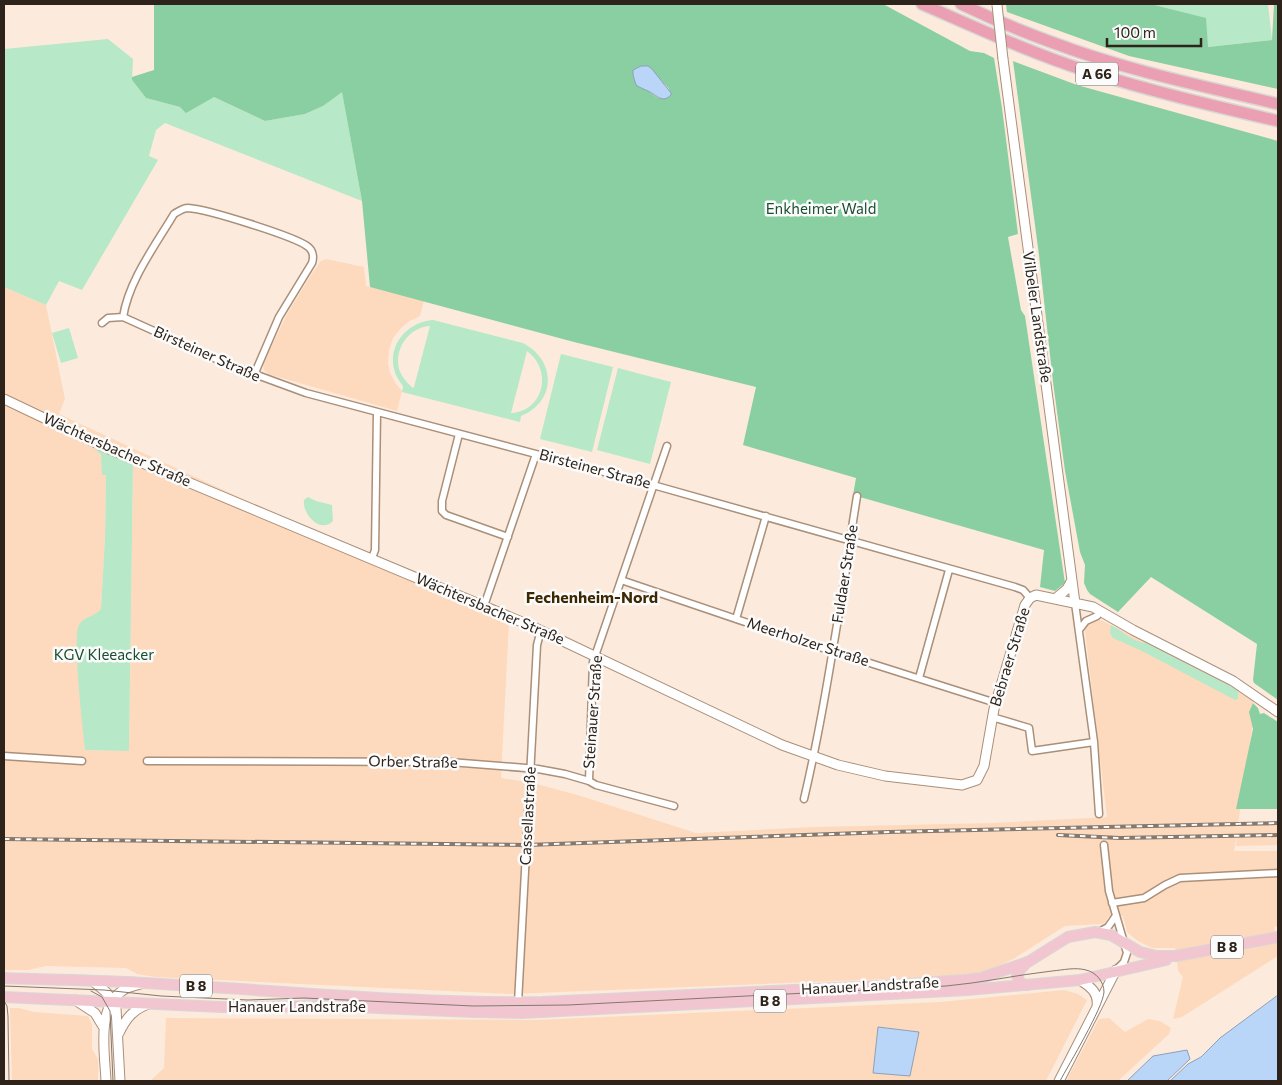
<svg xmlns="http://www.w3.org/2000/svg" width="1282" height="1085" font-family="Commissioner,sans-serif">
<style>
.built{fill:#fddabd;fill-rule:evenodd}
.green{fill:#b7e8c7;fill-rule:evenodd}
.forest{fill:#89cfa2;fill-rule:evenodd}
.water{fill:#b9d5f8;stroke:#8fa0b5}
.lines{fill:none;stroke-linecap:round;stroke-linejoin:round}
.street-casing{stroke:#aa8f79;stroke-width:9}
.secondary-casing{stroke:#aa8f79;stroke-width:11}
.primary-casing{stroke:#d9d7d6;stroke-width:12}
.highway-casing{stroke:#d9d7d6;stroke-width:14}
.street{stroke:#fff;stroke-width:6}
.secondary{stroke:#fff;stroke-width:9}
.primary{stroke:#f2c6d1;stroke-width:10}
.highway{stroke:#eaa0b2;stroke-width:11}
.tram{stroke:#85786d;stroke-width:1}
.rail-casing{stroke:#85786d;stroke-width:4}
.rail{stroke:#fbfbfb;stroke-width:2;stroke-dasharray:5.5;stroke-linecap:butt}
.secondary-bridge-casing{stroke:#aa8f79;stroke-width:11;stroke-linecap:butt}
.secondary-bridge{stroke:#fff;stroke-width:9}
.labels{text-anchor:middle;stroke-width:5;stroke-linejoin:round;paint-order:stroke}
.shield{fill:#fbfbfb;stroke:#6b645e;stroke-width:1}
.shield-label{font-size:14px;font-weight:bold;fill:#2d231a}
.park-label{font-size:15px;fill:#1a4e31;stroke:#fbfbfb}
.street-label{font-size:15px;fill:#2d231a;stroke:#fbfbfb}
.neighbourhood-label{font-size:16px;font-weight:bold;fill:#3c2801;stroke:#fbfbfb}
</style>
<rect width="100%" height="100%" fill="#fcebdc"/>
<path class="built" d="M326 259 364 267 366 286 424 300 420 316 410 321 401 328 393 338 389 350 388 364 390 373 396 384 402 391 397 411 268 374 264 370 263 364 287 314 311 275 321 261Z
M4 287 46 305 65 399 59 414 509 622 501 778 533 783 581 796 696 833 813 827 992 823 1107 817 1085 632 1086 626 1095 619 1101 620 1189 664 1238 690 1253 700 1252 729 1238 824 1278 822V845L1236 846 1237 835 1234 851H1278V926L1274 927 1278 944V956L1182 1017 1173 1019 1183 977 1178 971 1175 948H1152L1138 941 1127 932 1123 916 1108 917 1106 922 1102 924 1065 926 1015 958 992 969 962 976 510 994 156 977 137 974 126 968 46 966 28 970H4ZM97 450 133 464 129 751 85 750 77 657 79 625 84 620 98 613 101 609 105 537 106 475 102 474V457Z
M1064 990 1078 994 1087 1000 1046 1081H150L164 1068 166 1018 535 1020 940 1002Z
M10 1008H19L34 1012 88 1016 92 1025V1049L98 1059V1081H12Z
M1109 1018 1125 1032 1148 1019 1160 1021 1171 1028 1169 1034 1118 1081H1066L1099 1019Z"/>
<path class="green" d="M1150 4H1268L1272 40 1207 47Z
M108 39 133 59 132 80 146 98 180 107 214 97 265 121 305 114 323 106 342 91 362 201 165 123 156 130 149 156 158 160 82 290 59 281 46 305 4 287V49Z
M433 320 523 343C556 360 557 401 521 416L520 422 402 392 403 386C380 359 399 323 433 320ZM430 326 414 387 413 388C407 383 402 377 399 369 394 349 409 327 430 326ZM527 351C553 370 544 411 511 413Z
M69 328 78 358 61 363 52 333Z
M561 354 613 367 592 452 540 439Z
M618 368 671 382 650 464 597 450Z
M93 447 133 464 129 751 85 750C83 730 72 637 79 625 84 616 95 617 101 609L105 537 106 475H102L101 455Z
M308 497 316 501 332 505 333 521C321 534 302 515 304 500Z
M1111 625C1123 631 1132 642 1146 643L1238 690V699L1235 700 1142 651 1113 638 1110 633Z"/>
<path class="forest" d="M154 4H883L970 51 984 53 994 58 1002 108 1018 234 1008 237 1021 310 1025 316 1065 583 1055 591 1040 587 1044 550 853 495 856 478 743 445 756 387 574 342 370 287 362 201 342 92 323 106 305 114 265 121 214 97 186 113 180 107 146 98 132 80V77L154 70ZM641 66H648L669 89 658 98 647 90 641 88Z
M1006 4H1150L1206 18 1208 47 1272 40 1274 4H1278V89L1129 56 1007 12Z
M1013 61 1077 85 1278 141V700L1254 683 1253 680 1257 644 1151 577 1118 612 1090 594 1087 590 1084 583 1085 565 1080 552 1065 471 1053 382 1039 255Z
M1253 703 1258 708 1260 714 1264 713 1278 722V809H1236L1253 729 1249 712Z"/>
<path class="water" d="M641 66H648L652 69 671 93V95C662 104 657 95 648 91 644 89 640 88 636 85L633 75V70Z
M1278 995V1081H1170L1188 1064 1201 1057 1220 1038Z
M878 1027 919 1032 910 1076 873 1073Z
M1187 1050 1190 1059 1167 1081H1127L1153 1056Z"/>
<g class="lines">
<g class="street-casing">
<path id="street" d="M123 317C129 280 155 246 174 214 179 211 183 208 188 208 207 209 293 236 307 246 313 250 314 257 312 263L279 317 254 375
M102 323 108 318 123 317 227 364 306 393 653 485 1015 587 1023 590 1030 598
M459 434 442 501V511L446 515 508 537
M372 558 375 550 377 412
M621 580 813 645 996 703
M1075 603 1094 742 1099 814
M484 606 536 454
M736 619 766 516
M1079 630 1086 621 1097 616
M919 678 949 570
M992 717 1029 728 1032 751 1094 742
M4 756 82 761
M147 761 450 762 538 769 565 774 589 781 596 785 674 806
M589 781 593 662 667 446
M804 799C824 714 836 627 851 541V534L857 496
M1104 845 1109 891 1127 953 1124 962 1116 970
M1112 903 1144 898 1165 885 1180 878 1278 873
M1099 932 1108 927 1115 917
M518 1003 537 645 541 630"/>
</g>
<g class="secondary-casing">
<path id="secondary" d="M1003 59 1075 603
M4 399 109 449 529 625 782 745 838 765 885 776 962 785 977 780 984 766 994 709 1025 605 1030 598 1036 595 1093 607 1133 630 1233 681 1278 712
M1055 599 1067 589 1072 580
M1080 980C1091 987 1099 993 1097 1007
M93 981 107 993 116 1008 120 1081
M75 1000 95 1013 104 1028
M119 1033C126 1018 133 1010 148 1004
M106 1081C105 1055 96 1008 122 991 127 987 134 986 140 984
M1059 1081 1116 970"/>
</g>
<g class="primary-casing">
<path id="primary" d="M1027 962 1020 970 1017 976 1021 984 1028 985
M4 978C51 980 97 980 144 983 277 990 409 1004 542 1002L878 986 965 980 981 978 1028 962 1068 937 1095 932 1111 935 1140 952 1157 956H1176L1278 937
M4 997 221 1007 331 1006 473 1012 522 1013 968 990 1080 980 1166 960"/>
</g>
<g class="highway-casing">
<path id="highway" d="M922 4C977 28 1031 53 1087 71 1150 91 1214 106 1278 121
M961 4C990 18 1021 31 1051 42 1125 70 1202 86 1278 104"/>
</g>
<use href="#street" class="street"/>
<use href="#secondary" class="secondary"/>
<use href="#primary" class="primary"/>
<use href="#highway" class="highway"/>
<path class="tram" d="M4 986 104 990 161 996 248 1000 304 998 473 1006 568 1005 946 986C981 983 1016 975 1052 971 1063 970 1075 967 1086 970 1096 972 1104 982 1104 992 1103 1008 1069 1064 1060 1081
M91 991 102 997 110 1011 113 1081
M4 1001 7 1006 8 1016 9 1081"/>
<g class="rail-casing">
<path id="rail" d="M1058 835 1120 838 1278 835
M4 839 527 845 889 832 1278 823"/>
</g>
<use href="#rail" class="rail"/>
<g class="secondary-bridge-casing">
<path id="secondary-bridge" d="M997 5 1003 59"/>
</g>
<use href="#secondary-bridge" class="secondary-bridge"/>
</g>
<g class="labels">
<g class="shield">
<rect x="1076" y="62.5" width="42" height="23" rx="4"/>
<rect x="1211" y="935.5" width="32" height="23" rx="4"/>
<rect x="180" y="974.5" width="32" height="23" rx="4"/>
<rect x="754" y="989.5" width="32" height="23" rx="4"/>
</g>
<g class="shield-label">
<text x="1097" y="79">A 66</text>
<text x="1227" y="952">B 8</text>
<text x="196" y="991">B 8</text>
<text x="770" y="1006">B 8</text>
</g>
<g class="park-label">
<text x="821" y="214">Enkheimer Wald</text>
<text x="104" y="660">KGV Kleeacker</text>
</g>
<g class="street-label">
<text transform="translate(1037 317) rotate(82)" y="5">Vilbeler Landstraße</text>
<text transform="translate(207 354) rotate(24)" y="5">Birsteiner Straße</text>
<text transform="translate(117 450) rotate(24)" y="5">Wächtersbacher Straße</text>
<text transform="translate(595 469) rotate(15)" y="5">Birsteiner Straße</text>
<text transform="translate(845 574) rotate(-81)" y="5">Fuldaer Straße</text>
<text transform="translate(490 609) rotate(23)" y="5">Wächtersbacher Straße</text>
<text transform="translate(808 642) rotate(18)" y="5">Meerholzer Straße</text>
<text transform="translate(1010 657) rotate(-73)" y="5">Bebraer Straße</text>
<text transform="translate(593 712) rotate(-86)" y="5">Steinauer Straße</text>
<text transform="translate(413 762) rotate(1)" y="5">Orber Straße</text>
<text transform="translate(528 816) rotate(-87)" y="5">Cassellastraße</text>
<text transform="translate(870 986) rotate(-3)" y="5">Hanauer Landstraße</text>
<text x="297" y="1012">Hanauer Landstraße</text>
</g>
<g class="neighbourhood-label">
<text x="592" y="603">Fechenheim-Nord</text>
</g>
</g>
<rect width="1282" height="1085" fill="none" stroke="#2d231a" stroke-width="10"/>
<path d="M1107 38v8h94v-8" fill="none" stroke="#2d231a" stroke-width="2.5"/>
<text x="1114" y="38" font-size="15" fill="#2d231a" stroke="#fbfbfb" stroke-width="4" paint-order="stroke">100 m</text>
</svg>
